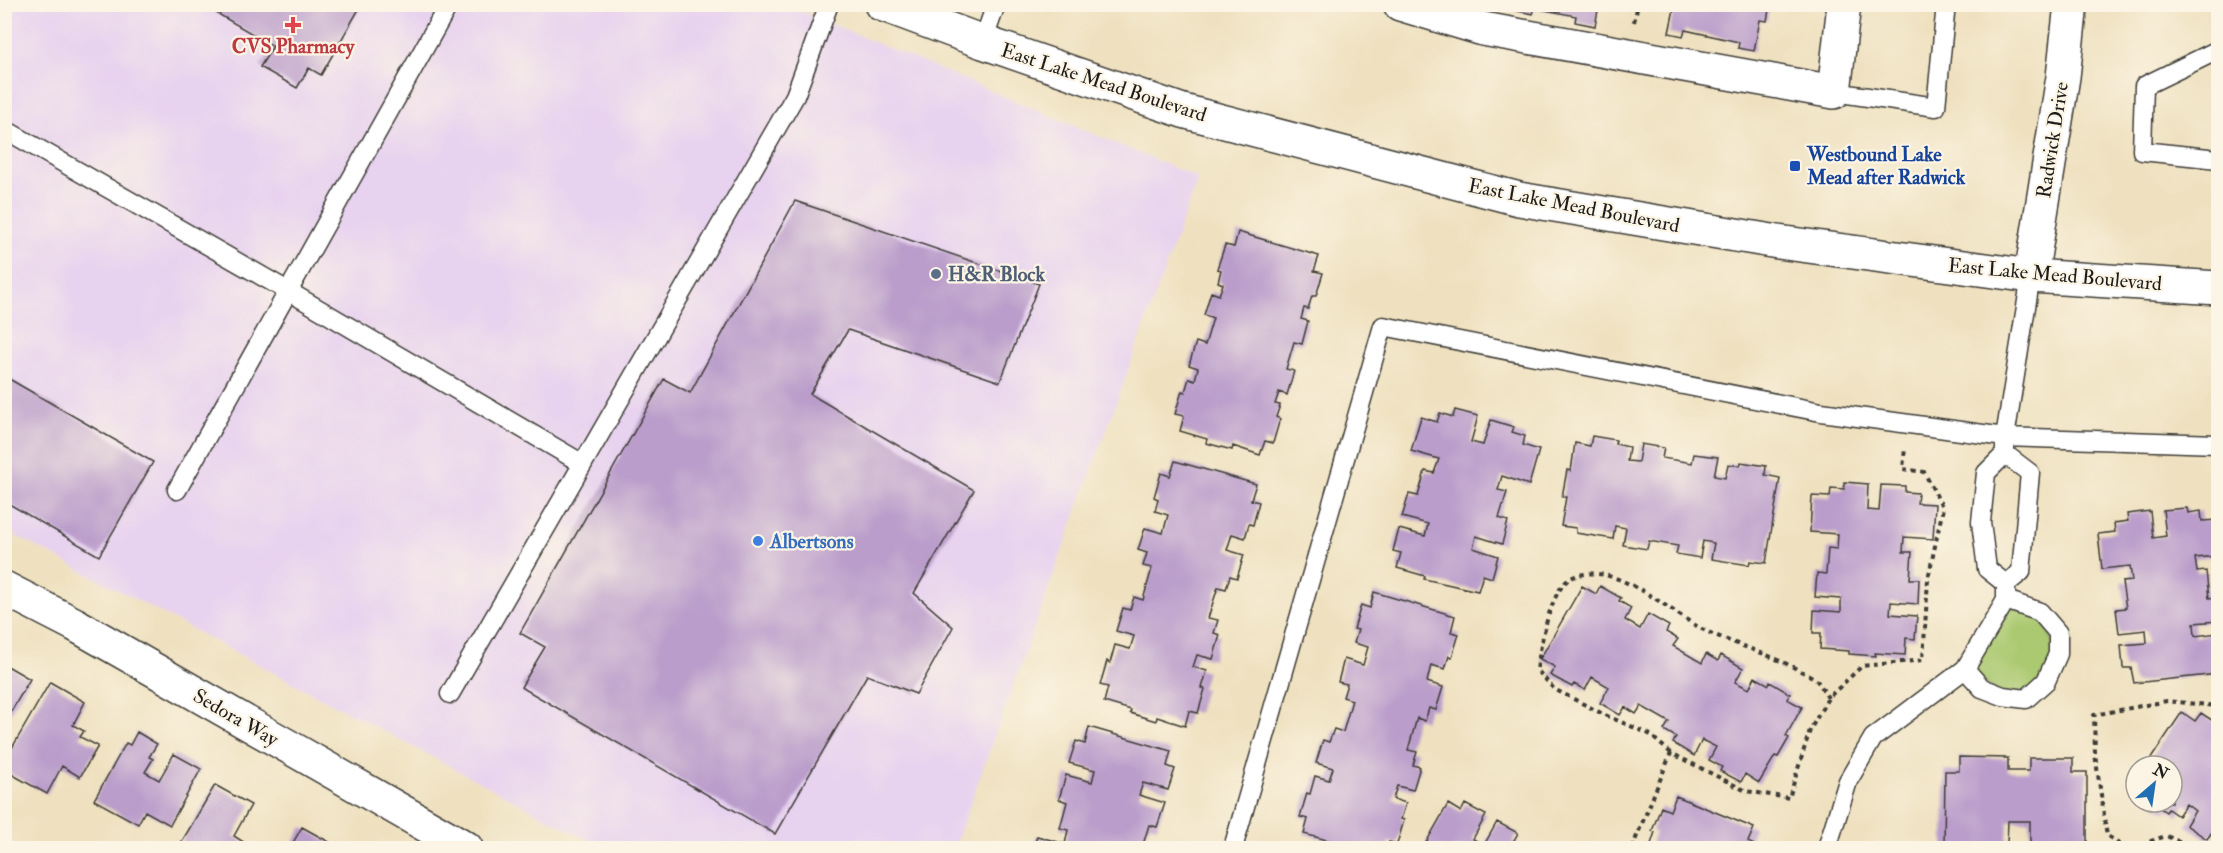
<svg xmlns="http://www.w3.org/2000/svg" width="2223" height="853" font-family="'IM FELL Double Pica',serif">
<style>
.built{fill:#e7d2ef}
.green{fill:#aac970;stroke:#637246;stroke-width:1.5}
.building{fill:#ba9dcb;fill-rule:evenodd}
.lines{fill:none;stroke-linecap:round;stroke-linejoin:round}
.lane-casing{stroke:#3c3a35;stroke-width:21}
.street-casing{stroke:#3c3a35;stroke-width:36}
.secondary-casing{stroke:#3c3a35;stroke-width:36}
.path{stroke:#3c3a35;stroke-width:4;stroke-dasharray:4.5 4.5;stroke-linecap:butt}
.lane{stroke:#fff;stroke-width:18}
.street{stroke:#fff;stroke-width:33}
.secondary{stroke:#fff;stroke-width:33}
.health-dot{fill:#e0444e;stroke:#fcf5e5;stroke-width:2}
.transit-dot{fill:#1a4fb4;stroke:#fcf5e5;stroke-width:2}
.service-dot{fill:#5c6f8a;stroke:#fcf5e5;stroke-width:2}
.shop-dot{fill:#3f7fe0;stroke:#fcf5e5;stroke-width:2}
.labels{text-anchor:middle;stroke-width:4.5;stroke-linejoin:round;paint-order:stroke}
.health-label{font-size:20px;font-weight:bold;fill:#be3a42;stroke:#fcf5e5}
.street-label{font-size:20px;fill:#1c1c1c;stroke:#fcf5e5}
.transit-label{font-size:20px;font-weight:bold;fill:#164399;stroke:#fcf5e5;text-anchor:start}
.service-label{font-size:20px;font-weight:bold;fill:#4e5e75;stroke:#fcf5e5;text-anchor:start}
.shop-label{font-size:20px;font-weight:bold;fill:#366cbe;stroke:#fcf5e5;text-anchor:start}
</style>
<rect width="100%" height="100%" fill="#fcf5e5"/>
<filter id="ink" filterUnits="userSpaceOnUse"><feTurbulence type="fractalNoise" baseFrequency=".0167" numOctaves="2"/><feDisplacementMap in="SourceGraphic" scale="12" xChannelSelector="R" yChannelSelector="G"/><feConvolveMatrix kernelMatrix="1 2 1 2 8 2 1 2 1" color-interpolation-filters="sRGB"/></filter>
<filter id="wash" filterUnits="userSpaceOnUse"><feTurbulence type="fractalNoise" baseFrequency=".008" numOctaves="4" result="noise"/><feDisplacementMap in="SourceGraphic" scale="24" xChannelSelector="R" yChannelSelector="G"/><feGaussianBlur stdDeviation="1.35" result="paint"/><feColorMatrix in="noise" values="0 0 0 0 0 0 0 0 0 0 0 0 0 0 0 0 0 1.4 0 .05"/><feComposite in="paint" operator="in"/></filter>
<g filter="url(#wash)">
<rect width="100%" height="100%" fill="#efe1c0"/>
<path class="built" d="M4 5H786L1198 178 954 848H604L5 530Z"/>
<path class="green" d="M2006 600 2040 612 2058 654 2026 699 2003 696 1965 669Z"/>
<g id="blocks">
<path class="building" d="M201 4H362L321 75 309 68 297 88 260 67 273 46Z
M1675 4H1770L1767 21 1760 20 1754 51 1738 48 1739 42 1685 30 1683 36 1669 33Z
M1514 5H1599L1595 26 1575 22 1576 16 1535 8 1533 14 1513 10Z
M795 201 1039 284 1000 382 848 330 810 394 974 490 914 593 953 627 916 694 867 675 775 834 521 687 545 647 520 633 664 379 690 393Z
M1238 232 1319 256 1314 271 1323 273 1316 296H1312L1308 309 1304 308 1301 319 1308 321 1302 344 1294 342 1286 369 1294 371 1287 395 1279 392 1275 404 1280 405 1276 417 1280 419 1273 443 1265 441 1260 455 1233 446 1232 450 1206 443 1207 439 1180 431 1184 416 1175 414 1182 391 1185 392 1189 378 1195 380 1198 368 1189 365 1196 342 1205 345 1213 318 1204 315 1211 292 1219 295 1223 284 1218 282 1221 270 1217 269 1225 245 1234 247Z
M4 376 153 462 99 556 4 501Z
M1455 410 1478 416 1471 442 1483 445 1491 420 1514 427 1512 432 1525 436 1523 445 1539 450 1529 485 1502 476 1498 490 1507 492 1499 518 1508 521 1502 544 1476 536 1473 548 1498 556 1492 578 1483 575 1478 591 1424 579 1425 576 1397 568 1401 553 1393 551 1399 529 1425 536 1428 524 1402 517 1409 494 1418 496 1425 471 1434 473 1439 459 1411 451 1421 417 1437 422 1440 413 1453 417Z
M1592 436 1616 440 1615 444 1629 447 1627 461 1638 462 1641 444 1664 448 1662 458 1692 463 1694 454 1718 457 1714 476 1725 478 1728 464 1740 466 1741 462 1766 466 1765 475 1780 478 1766 563 1750 561 1749 565 1711 559 1714 543 1703 541 1700 558 1676 554 1678 546 1649 541 1647 549 1623 545 1626 528 1615 526 1613 539 1576 533V528L1561 526 1566 497H1562L1567 470 1571 471 1575 443 1590 446Z
M1175 461 1256 484 1251 500 1259 502 1253 525 1249 524 1245 538 1232 534 1227 550 1244 555 1237 578 1230 576 1226 589 1218 587 1208 618 1218 620 1214 633 1220 635 1213 659 1197 655 1193 667 1207 671 1202 688 1205 689 1198 713 1189 711 1185 726 1157 717 1156 721 1130 713 1131 710 1104 702 1108 687 1100 685 1107 661 1110 663 1115 645 1130 649 1134 636 1116 631 1123 608 1130 610 1134 597 1143 600 1152 568 1143 566 1147 553 1138 550 1145 528 1163 533 1168 515 1155 511 1158 499 1154 497 1161 473 1170 476Z
M1844 482 1868 484 1867 510 1879 511 1881 485 1905 486V492L1918 493 1917 503 1935 504 1933 539 1904 537 1903 552H1912L1910 579H1919L1918 604 1891 602 1890 614 1917 616 1915 639 1906 638 1905 655 1875 653 1876 656 1849 654V651L1820 649 1821 633H1813L1814 610 1841 612V599L1815 597 1817 573 1826 574 1828 548 1837 549 1838 534 1810 532 1812 496 1830 497 1831 488 1844 489Z
M2187 508 2188 513 2201 511 2202 521 2218 520V556L2195 558 2197 572 2206 571 2209 598 2218 597V621L2194 623 2195 636 2218 633V656H2216L2218 674 2134 683 2131 668H2123L2121 645 2147 643 2146 630 2119 633 2116 609 2126 608 2122 582 2132 581 2130 566 2102 569 2098 534 2115 532 2114 523 2128 521 2127 514 2150 511 2153 538 2166 536 2163 510Z
M1582 586 1596 594 1600 586 1621 598 1619 601 1631 608 1625 620 1640 629 1648 614 1669 626 1666 632 1678 639 1673 646 1702 663 1706 654 1718 661 1721 655 1743 668 1735 682 1749 689 1755 677 1769 685 1770 682 1790 694 1787 699 1802 707 1786 736 1789 738 1778 757 1775 756 1759 783 1745 774 1741 782 1720 771 1722 767 1709 760 1716 747 1702 740 1694 756 1673 743 1676 737 1664 730 1669 722 1641 706 1636 714 1625 707 1620 715 1600 703 1609 687 1592 677 1585 690 1574 684 1572 687 1550 675 1555 667 1540 659Z
M1374 592 1455 616 1451 632 1459 634 1452 657 1449 656 1445 669 1431 665 1427 682 1443 687 1436 710 1429 708 1425 721 1417 718 1408 750 1417 752 1413 765 1420 767 1413 790 1397 786 1393 799 1406 803 1401 819 1404 820 1397 844 1389 842 1387 848H1343L1330 845 1331 841 1304 834 1308 819 1300 817 1307 793 1310 794 1315 776 1329 780 1333 768 1316 763 1323 740 1329 742 1334 729 1343 732 1352 700 1343 697 1347 684 1338 682 1344 659 1363 665 1368 647 1354 643 1358 630 1354 629 1361 605 1370 608Z
M4 664 30 679 4 724Z
M50 682 85 702 73 725 84 731 80 737 98 746 80 777 62 766 47 794 4 770V762Z
M2182 712 2195 721 2201 713 2218 724V836L2212 832 2207 839 2186 825 2195 811 2186 804 2178 816 2168 809 2166 812 2151 802H2172V766H2146Z
M1089 727 1171 751 1167 766 1175 769 1168 790 1143 783 1139 795 1165 803 1157 827 1149 825 1142 848H1033L1037 836 1065 844 1068 830 1060 828 1067 802 1059 799 1066 775 1092 782 1095 770 1069 763 1076 741 1085 744Z
M137 732 157 744 149 757 153 759 145 772 159 780 174 754 201 769 170 825 145 811 138 824 94 800 126 743 130 745Z
M1959 757 2008 758V771H2029V758H2073V772H2087V848H1944L1945 771H1959ZM2008 821H2030V843H2007Z
M215 785 251 805 234 836 245 843 241 848H178Z
M1676 796 1754 828 1748 842 1756 846 1755 848H1662L1651 844 1655 832 1652 831 1661 807 1670 811Z
M1448 804 1461 812 1465 804 1486 815 1473 839 1484 845 1497 822 1518 833 1513 842 1526 848H1423Z
M302 827 340 848H290Z"/>
</g>
</g>
<g filter="url(#ink)">
<use href="#blocks" fill-opacity="0" stroke="#3c3a35" stroke-width="1.5"/>
<g class="lines">
<g class="lane-casing">
<path id="lane" d="M983 42 996 4
M2218 50 2144 86 2142 151 2218 159
M1834 92 1936 107 1946 4
M4 129 288 291 583 464
M2005 454 2030 473 2021 572 2006 584
M177 490 449 4
M2006 584 1987 569 1981 522 1986 473 2005 454V437L2031 276
M1965 669 1982 688 2003 696 2026 699 2046 681 2058 654V633L2040 612 2006 600
M450 694 795 96 829 4
M1233 848 1383 326 1821 412 2005 437 2218 444
M1827 848 1848 781 1873 738 1965 669 2006 600V584"/>
</g>
<g class="street-casing">
<path id="street" d="M1400 4 1483 29 1834 92 1844 4
M2031 276 2063 77 2071 4
M4 588 74 624 466 848"/>
</g>
<g class="secondary-casing">
<path id="secondary" d="M881 4 983 42 1183 111 1519 199 1778 242 2031 276 2218 288"/>
</g>
<path class="path" d="M1634 22 1638 4
M1671 753 1649 734 1605 715 1554 689 1537 670C1540 647 1550 589 1571 578 1613 558 1668 611 1702 629 1732 644 1765 652 1795 668 1801 672 1809 674 1815 679 1820 683 1824 692 1828 698
M1632 848 1671 753 1746 791 1789 798 1810 730 1828 698 1862 666 1923 660 1928 579 1943 508 1924 472 1903 469 1905 448
M2128 848 2107 836 2095 754 2094 715 2167 701 2218 706
M2144 848 2151 841 2166 836 2197 848"/>
<use href="#lane" class="lane"/>
<use href="#street" class="street"/>
<use href="#secondary" class="secondary"/>
</g>
</g>
<path class="health-dot" d="M290 16h6v6h6v6h-6v6h-6v-6h-6v-6h6z"/>
<rect class="transit-dot" x="1789" y="160" width="12" height="12" rx="3"/>
<circle class="service-dot" cx="936" cy="274" r="6"/>
<circle class="shop-dot" cx="758" cy="541" r="6"/>
<g class="labels">
<g class="health-label">
<text x="293" y="53">CVS Pharmacy</text>
</g>
<g class="street-label">
<text transform="translate(1104 82) rotate(18)" y="7">East Lake Mead Boulevard</text>
<text transform="translate(2052 140) rotate(-81)" y="7">Radwick Drive</text>
<text transform="translate(1574 205) rotate(11)" y="7">East Lake Mead Boulevard</text>
<text transform="translate(2055 274) rotate(5)" y="7">East Lake Mead Boulevard</text>
<text transform="translate(236 717) rotate(30)" y="7">Sedora Way</text>
</g>
<g class="transit-label">
<text x="1807" y="161">Westbound Lake<tspan x="1807" dy="23">Mead after Radwick</tspan></text>
</g>
<g class="service-label">
<text x="948" y="281">H&amp;R Block</text>
</g>
<g class="shop-label">
<text x="770" y="548">Albertsons</text>
</g>
</g>
<rect width="2223" height="853" fill="none" stroke="#fcf5e5" stroke-width="24"/>
<g transform="translate(2154 784) rotate(29)"><circle r="28" fill="#fcf5e5" stroke="#a29e95" stroke-width="1.5"/>
<path d="M0-4.5L10 22L0 15L-10 22Z" fill="#1f6fb2"/>
<text y="-9" font-size="16" font-weight="bold" text-anchor="middle" fill="#1c1c1c">N</text>
</g>
</svg>
